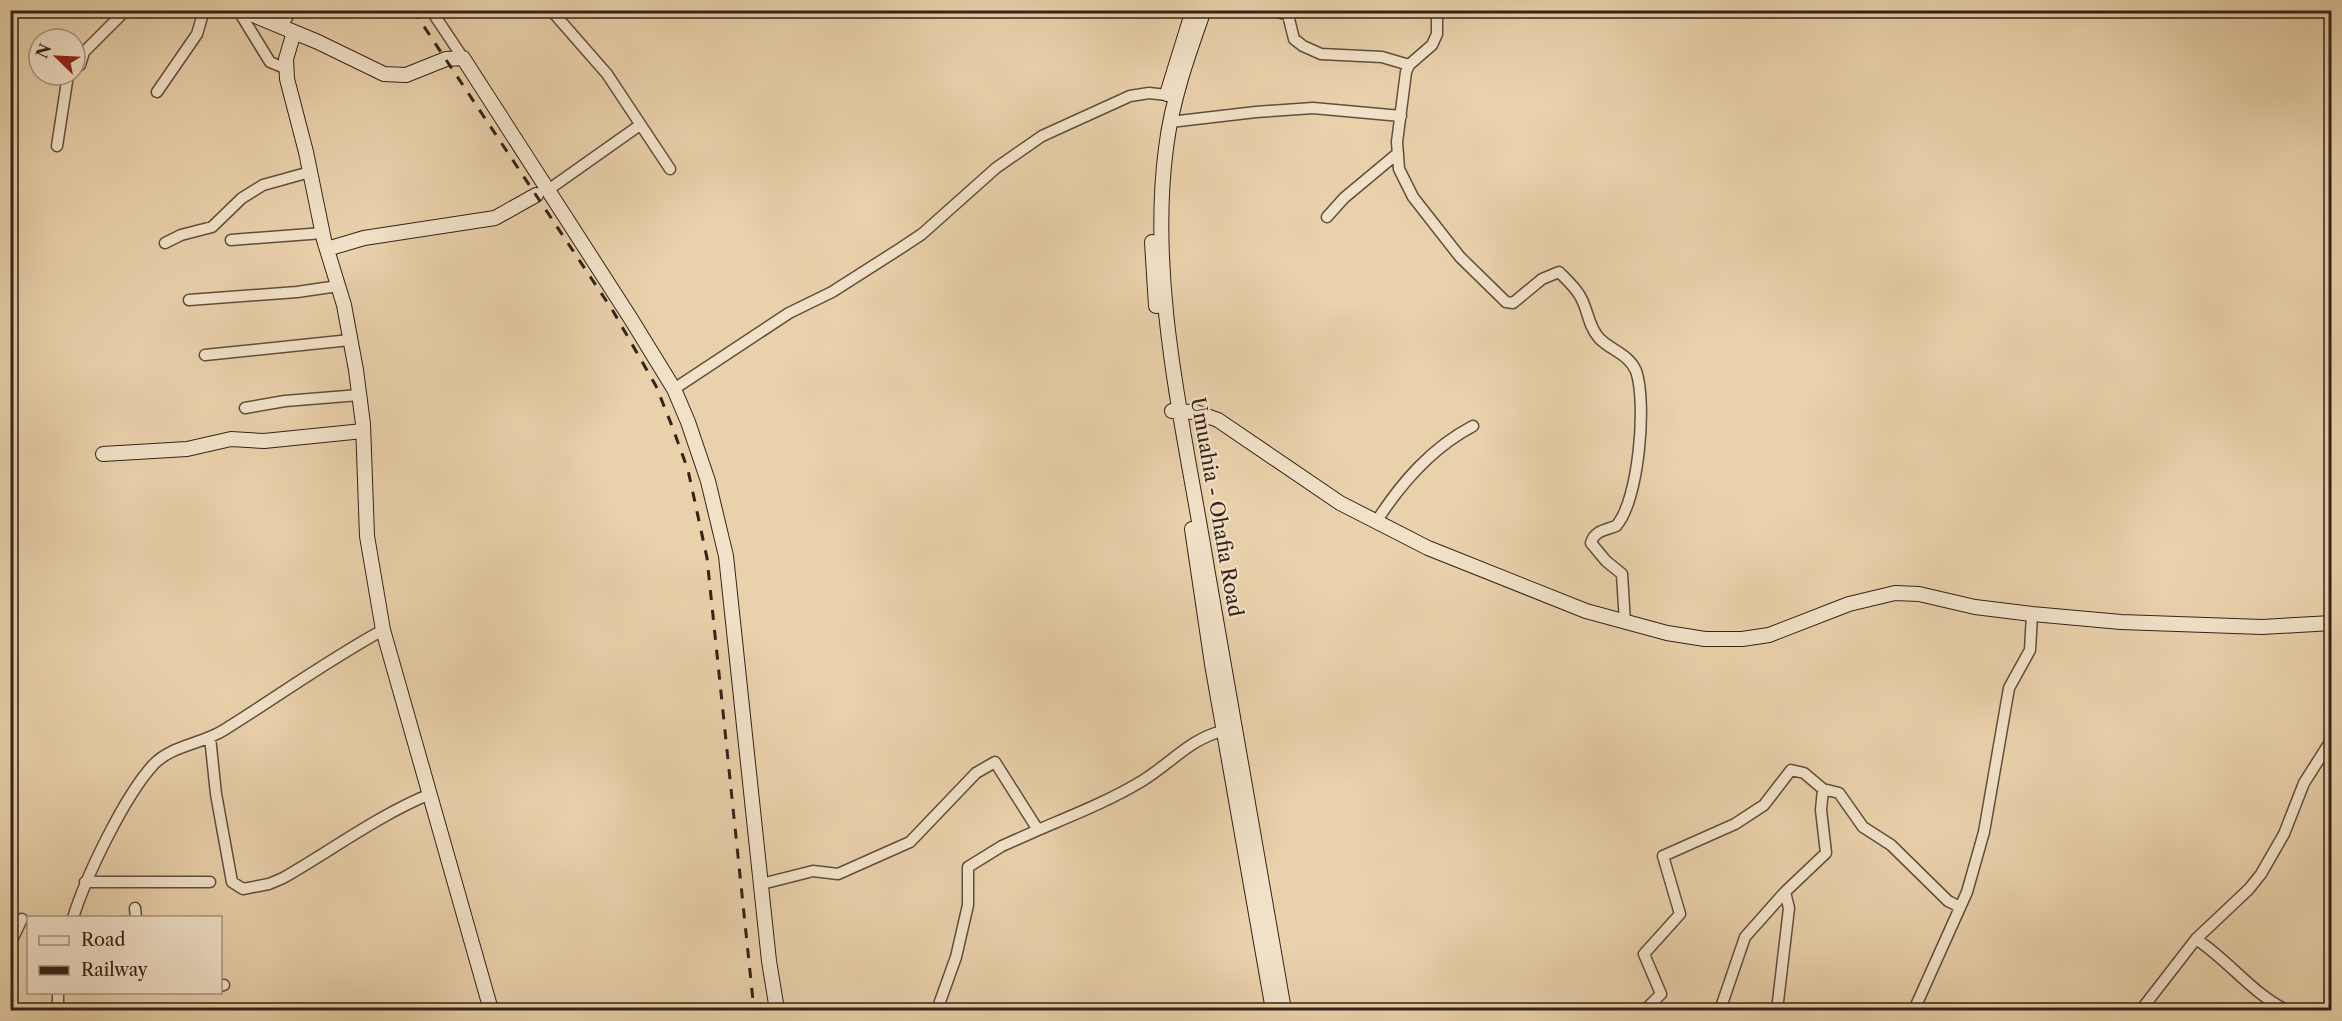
<svg xmlns="http://www.w3.org/2000/svg" width="2342" height="1021" font-family="'Libre Caslon Text',serif">
<style>
.lines{fill:none;stroke-linecap:round;stroke-linejoin:round}
.street-casing{stroke:#624e3d;stroke-width:13}
.secondary-casing{stroke:#352218;stroke-width:16}
.street{stroke:#f1e1c8;stroke-width:10}
.secondary{stroke:#f1e1c8;stroke-width:14}
.rail{stroke:#352218;stroke-width:3;stroke-dasharray:10 10;stroke-linecap:butt}
.labels{text-anchor:middle;stroke-width:4.5;stroke-linejoin:round;paint-order:stroke}
.street-label{font-size:20px;fill:#352218;stroke:#f1e1c8}
</style>
<rect width="100%" height="100%" fill="#e9d1ab"/>
<filter id="stains"><feTurbulence type="fractalNoise" baseFrequency=".00333" numOctaves="4"/><feColorMatrix values="0 0 0 0 .2 0 0 0 0 .09 0 0 0 0 .02 0 0 0 .5 -.17"/></filter>
<radialGradient id="worn" r=".72"><stop offset=".6" stop-color="#630" stop-opacity="0"/><stop offset="1" stop-color="#630" stop-opacity=".3"/></radialGradient>
<g class="lines">
<g class="street-casing">
<path id="street" d="M238 10 270 62 287 69
M431 10 463 58
M551 10 607 74 670 169
M1272 10 1288 15 1294 39 1303 46 1321 54 1382 57 1409 65
M1437 10V34L1432 45 1409 65 1406 72 1397 142 1399 169 1413 197 1460 257 1506 302 1513 303 1542 279 1559 272C1566 279 1575 287 1580 296 1588 309 1588 326 1599 338 1610 350 1629 354 1636 371 1647 402 1639 501 1616 526 1605 530 1594 531 1591 543L1606 561 1622 574 1625 623
M282 27 291 10
M75 68 80 65 84 52 126 10
M157 92 197 34 204 10
M1170 122 1256 112 1313 108 1401 116
M57 146 68 75
M548 190 640 125
M1327 217 1344 198 1398 153
M231 240 323 233
M165 243 181 235 212 227 242 198 263 185 310 172
M189 300 297 292 338 286
M205 355 350 340
M674 389 789 313 832 292 901 248 922 234 996 168 1042 136 1130 96 1149 93 1167 95
M245 408 285 401 359 395
M1376 522C1401 483 1431 448 1473 426
M210 737 216 794 232 882 243 889 269 884 283 878C332 850 377 816 430 794
M85 882H210
M762 884 813 871 838 874 910 842 976 773 995 762 1038 830C1073 815 1109 801 1142 781 1170 764 1191 738 1223 731
M135 908 136 918
M73 918C86 876 125 795 154 764 173 745 202 744 224 730 277 697 328 660 383 630
M2196 939C2228 960 2252 993 2286 1010
M10 944 22 919
M220 986 224 985
M58 1010V992
M937 1010 956 957 968 905V867L1002 846 1038 830
M1645 1010 1661 994 1644 954 1680 914 1663 856 1735 824 1764 805 1791 770 1804 773 1823 789 1839 793 1863 827 1891 845 1948 901 1960 907
M1720 1010 1745 937 1785 892 1826 853 1821 810 1823 789
M1777 1010 1789 908 1785 892
M1914 1010 1967 892 1984 832 2009 688 2030 650 2032 614
M2141 1010 2196 939 2249 889 2261 874 2284 834 2304 783 2332 739"/>
</g>
<g class="secondary-casing">
<path id="secondary" d="M241 10 318 42 384 74 406 75 446 59 463 58 631 319 674 389 688 422 708 481 726 556 769 961 777 1010
M1204 10C1188 55 1172 100 1166 148 1148 285 1185 432 1207 568 1232 716 1258 863 1284 1010
M294 32 286 59 287 79 306 152 324 240 344 305 356 370 363 424 367 536 383 630 491 1010
M1167 94 1193 10
M1152 242 1156 306
M327 249 364 238 495 218 536 195
M1172 411 1196 412 1218 420 1340 503 1428 548 1586 611 1667 633 1705 639H1742L1769 635 1849 604 1895 593 1919 594 1975 607 2032 614 2121 622 2262 627 2332 623
M103 454 187 449 231 439 264 441 363 431
M1192 529 1212 664 1273 1010"/>
</g>
<use href="#street" class="street"/>
<use href="#secondary" class="secondary"/>
<path class="rail" d="M413 10 613 311 656 386 672 426 688 470 707 558 754 1010"/>
</g>
<g class="labels">
<g class="street-label">
<text transform="translate(1217 507) rotate(80)" y="7">Umuahia - Ohafia Road</text>
</g>
</g>
<rect width="2342" height="1021" fill="none" stroke="#e9d1ab" stroke-width="36"/>
<rect x="12" y="12" width="2318" height="997" fill="none" stroke="#352218" stroke-width="3"/>
<rect x="18" y="18" width="2306" height="985" fill="none" stroke="#352218" stroke-width="1.5"/>
<rect x="27" y="916" width="195" height="78" fill="#f1e1c8" stroke="#a69582" stroke-width="1.5"/>
<rect x="39" y="936" width="30" height="9" fill="#f1e1c8" stroke="#a69582" stroke-width="1.5"/>
<text x="81" y="946" font-size="18" fill="#352218">Road</text>
<rect x="39" y="966" width="30" height="9" fill="#352218" stroke="#a69582" stroke-width="1.5"/>
<text x="81" y="976" font-size="18" fill="#352218">Railway</text>
<g transform="translate(57 57) rotate(294)"><circle r="28" fill="#f1e1c8" stroke="#a69582" stroke-width="1.5"/>
<path d="M0-4.5L10 22L0 15L-10 22Z" fill="#8f2418"/>
<text y="-9" font-size="16" font-weight="bold" text-anchor="middle" fill="#352218">N</text>
</g>
<rect width="100%" height="100%" filter="url(#stains)"/>
<rect width="100%" height="100%" fill="url(#worn)"/>
</svg>
